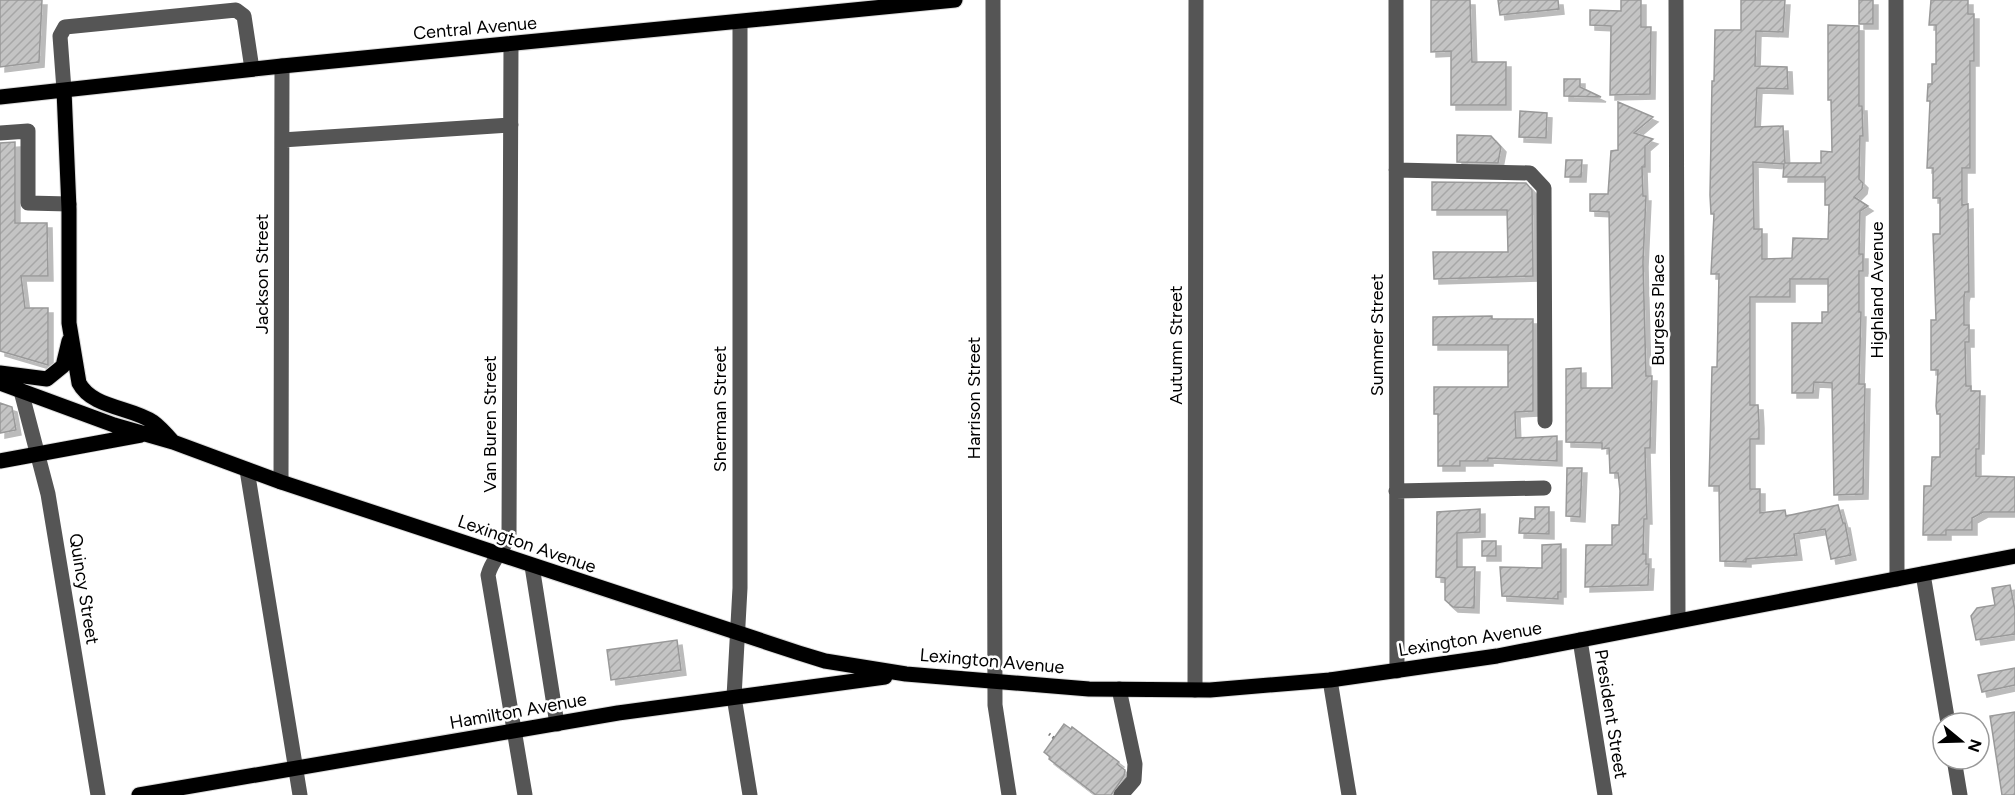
<svg xmlns="http://www.w3.org/2000/svg" width="2015" height="795" font-family="Figtree,sans-serif">
<style>
.building{fill:url(#building-hatch);stroke:#999;stroke-width:1.5;fill-rule:evenodd;filter:url(#shadow)}
.lines{fill:none;stroke-linecap:round;stroke-linejoin:round}
.major-casing{stroke:#dbdbdb;stroke-width:17}
.path{stroke:#777;stroke-width:3;stroke-dasharray:1.5 3;stroke-linecap:butt}
.minor{stroke:#555;stroke-width:15}
.major{stroke:#000;stroke-width:15}
.labels{text-anchor:middle;stroke-width:5;stroke-linejoin:round;paint-order:stroke}
.street-label{font-size:18px;fill:#000;stroke:#fff}
</style>
<defs>
<pattern id="building-hatch" width="6" height="6" patternUnits="userSpaceOnUse" patternTransform="scale(1.5)"><rect width="6" height="6" fill="#c4c4c4"/><path d="M-1 1l2-2M0 6l6-6M5 7l2-2" fill="none" stroke="#a7a7a7"/></pattern>
<filter id="shadow"><feDropShadow dx="5" dy="5" stdDeviation="0" flood-color="#0004"/></filter>
</defs>
<rect width="100%" height="100%" fill="#fff"/>
<path class="building" d="M0 0H42L39 62 0 67Z
M1431 0H1470L1472 62H1506V105H1451V51L1431 52Z
M1498 0H1558L1559 9 1500 15Z
M1621 0H1641V27H1651L1650 94 1610 95 1611 26 1590 25V10L1621 11Z
M1741 0H1785L1783 32 1756 31 1755 66 1787 67 1788 89 1757 88 1755 127 1783 126 1785 163H1821V151L1832 152 1831 100H1828V25L1859 26V106H1862L1863 136H1860L1859 179 1863 183 1862 189 1854 197 1868 206 1860 211 1859 254H1863V271H1859V312H1861L1859 384H1865L1863 494 1834 495 1832 383 1814 382 1813 393H1792V323H1822V312H1828V279H1790V297H1750V405H1758L1759 423V439H1750V489H1760V513L1785 510 1786 516 1838 505 1843 523H1845L1851 555 1831 559 1825 529 1794 534 1797 555 1746 559V562L1720 561 1719 486H1709L1712 367H1717L1719 274H1711L1714 214H1711L1710 195 1712 81H1714L1715 30H1741ZM1753 162 1784 164 1783 177H1825V205H1829L1828 239 1793 238 1792 258 1762 259V229H1754Z
M1859 0H1873V24H1859Z
M1931 0H1968V14H1974V61H1970V168H1962V205L1968 204 1969 292H1965L1964 297V325H1969V342H1965L1966 386H1971V391H1980L1979 449H1976V476L2015 477V512H1983L1972 518V530H1946V535H1923L1924 486H1931L1932 457H1940V414H1937L1936 406 1938 370H1931V320H1936L1933 234H1940V198H1933V168H1927L1930 101H1927L1928 84H1932V64H1936V25H1929Z
M1564 79H1580V87L1601 97 1564 96Z
M1618 102 1653 117 1634 133 1653 139 1645 146V167H1642L1643 196H1646L1643 262 1646 376H1652L1650 448H1645L1647 519H1644L1643 554H1646V564H1649L1648 585 1585 587 1586 545H1612V525H1619L1620 491 1618 473H1610L1609 448 1602 449V443L1566 442V369L1581 368V388H1612L1609 212 1590 211V194H1608L1611 151 1618 150Z
M1520 111 1547 113 1546 138 1519 137Z
M1457 135 1491 136 1501 147 1498 163 1457 162Z
M15 142V223H47L48 276H21L25 308H48V365L0 351V143Z
M1566 160H1582L1581 177H1565Z
M1432 182 1526 183 1532 190 1533 276 1434 279 1433 252H1508L1507 210H1432Z
M1492 316V319H1533V411L1515 412 1516 438 1557 436V461L1488 458V461H1460V466H1438V414H1434V387H1508V345H1433V317Z
M0 403 12 407 16 430 0 433Z
M1567 468H1582L1580 517 1566 516Z
M1535 507H1549V534L1519 533 1520 518 1535 519Z
M1480 509V532L1457 533V567H1475L1474 608 1453 607 1445 600V578L1436 577 1437 512Z
M1482 541H1496V556H1482Z
M1561 544V592H1558V599L1502 596 1500 567 1542 568V545Z
M2010 585 2015 610V634L1976 640 1971 616 1977 608 1995 605 1992 588Z
M677 640 681 670 611 680 607 650Z
M2015 668V685L1982 692 1978 675Z
M2015 712V795H2002L1990 716Z
M1064 724 1071 729 1072 727 1119 762 1117 764 1125 770 1124 776 1111 795H1096L1049 759 1050 757 1044 752Z"/>
<g class="lines">
<g class="major-casing">
<path id="major" d="M64 90 69 209V323L79 383C92 408 131 407 153 422 160 427 167 435 173 442
M0 97 282 66 955 0
M0 373 47 379 63 366 69 341
M0 383 114 425 173 442 281 482 799 653 825 661 906 674 1089 689 1210 690 1330 680 1497 656 2015 556
M0 461 141 435
M139 795 618 713 885 677"/>
</g>
<path class="path" d="M1049 734 1054 738"/>
<path class="minor" d="M993 0 995 705 1009 795
M1396 0 1397 671
M1676 0 1678 620
M1896 0 1897 579
M740 22V588L734 697 750 795
M511 44 509 534C505 549 492 559 488 575L525 795
M64 90 60 36 65 27 236 10 244 16 252 69
M0 133 28 131V203L69 204
M282 140 511 125
M1396 170 1530 173 1544 188 1545 421
M21 391 48 494 98 795
M247 470 300 795
M281 482 282 66
M1396 491 1544 488
M532 566 557 724
M1923 574 1948 723
M1580 640 1605 795
M1330 680 1349 795
M1119 689 1135 764 1134 780 1121 795
M1195 690 1196 0
M1954 759 1960 795"/>
<use href="#major" class="major"/>
</g>
<g class="labels">
<g class="street-label">
<text transform="translate(475 28) rotate(-5)" y="6">Central Avenue</text>
<text transform="translate(262 274) rotate(-90)" y="6">Jackson Street</text>
<text transform="translate(1877 290) rotate(-90)" y="6">Highland Avenue</text>
<text transform="translate(1658 310) rotate(-90)" y="6">Burgess Place</text>
<text transform="translate(1377 335) rotate(-90)" y="6">Summer Street</text>
<text transform="translate(1176 345) rotate(-90)" y="6">Autumn Street</text>
<text transform="translate(974 398) rotate(-90)" y="6">Harrison Street</text>
<text transform="translate(720 409) rotate(-90)" y="6">Sherman Street</text>
<text transform="translate(490 424) rotate(-90)" y="6">Van Buren Street</text>
<text transform="translate(527 544) rotate(19)" y="6">Lexington Avenue</text>
<text transform="translate(84 589) rotate(81)" y="6">Quincy Street</text>
<text transform="translate(1470 639) rotate(-9)" y="6">Lexington Avenue</text>
<text transform="translate(992 661) rotate(5)" y="6">Lexington Avenue</text>
<text transform="translate(518 711) rotate(-10)" y="6">Hamilton Avenue</text>
<text transform="translate(1611 714) rotate(81)" y="6">President Street</text>
</g>
</g>
<g transform="translate(1961 741) rotate(109)"><circle r="28" fill="#ffffff" stroke="#999999" stroke-width="1.5"/>
<path d="M0-4.5L10 22L0 15L-10 22Z" fill="#000000"/>
<text y="-9" font-size="16" font-weight="bold" text-anchor="middle" fill="#000000">N</text>
</g>
</svg>
